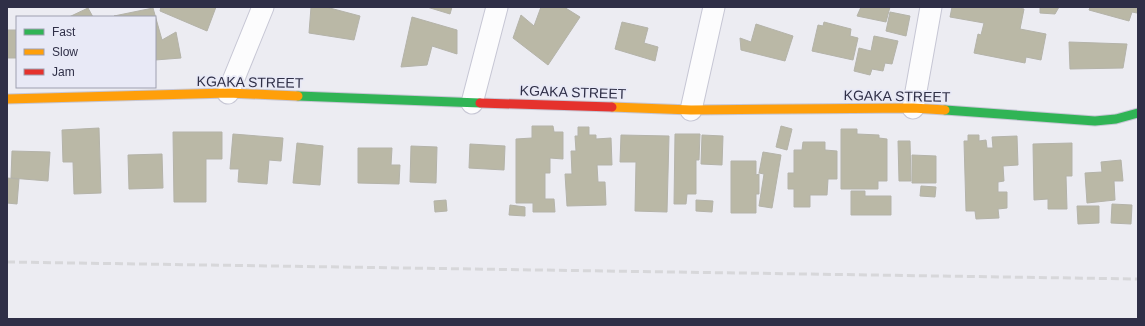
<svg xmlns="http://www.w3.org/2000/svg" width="1145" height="326" font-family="Arial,sans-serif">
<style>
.building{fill:#bab8a6;stroke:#b4b3a9}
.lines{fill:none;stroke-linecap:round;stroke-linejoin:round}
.street-casing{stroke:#c6c6d4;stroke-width:23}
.fast-casing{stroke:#c6c6d4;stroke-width:11}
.slow-casing{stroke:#c6c6d4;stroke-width:11}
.jam-casing{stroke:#c6c6d4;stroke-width:11}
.street{stroke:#fcfcfd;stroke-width:21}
.fast{stroke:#30b455;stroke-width:9}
.slow{stroke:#ff9f0a;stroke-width:9}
.jam{stroke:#e5322d;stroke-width:9}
.rail{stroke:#d7d7da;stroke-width:3;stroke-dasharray:8 4;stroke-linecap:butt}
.labels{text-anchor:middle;stroke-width:3.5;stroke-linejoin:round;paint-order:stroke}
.street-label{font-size:14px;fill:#2f2f47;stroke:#e8e9f6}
</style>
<rect width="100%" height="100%" fill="#ececf2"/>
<path class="building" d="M161 7H216L207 31 160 11Z
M311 7H326L360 16 354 40 309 33Z
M427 7H452L450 14Z
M541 7H564L580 17 548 65 513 38 521 15 534 26Z
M861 7H890L886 22 857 16Z
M952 7H1015L1024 9 1020 29 1046 34 1041 60 1026 57 1025 63 974 53 978 34 981 35 984 23 950 17Z
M1040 7H1059L1055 14 1040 13Z
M1090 7H1138V10L1137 13 1132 12 1129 21 1089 10Z
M88 8 93 17H69Z
M153 8 162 40 176 32 181 58 155 60V17L114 16Z
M890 12 910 16 906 36 886 31Z
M412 17 457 30V54L432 46 427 65 401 67Z
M622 22 648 28 644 43 658 47 655 61 615 49Z
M824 22 851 29 850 36 858 38 853 60 812 51 818 25 823 26Z
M756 24 793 36 785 61 741 50 740 38 751 42Z
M7 30H17V58H7Z
M874 36 898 41 892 64 885 63 883 71 872 69 870 75 854 71 859 48 871 51Z
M1069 42 1127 44 1123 68 1070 69Z
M532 126H553L554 132H563V159L550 158V173H545V199H554L555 212H533V203H516V139L532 138Z
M781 126 792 129 787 150 776 147Z
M578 127H589V135H596V139L611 138 612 165H597L598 182H605L606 205 567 206 565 174H572L571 151H576L575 136H578Z
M99 128 101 193 74 194 73 162H63L62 130Z
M841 129H857V134L879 135V138L887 139V181H878V189H841Z
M173 132H222V159H206V202H174Z
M233 134 283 138 281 161 269 160 267 184 238 182 239 169H230Z
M675 134H700L699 160H696V194H687L686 204H674Z
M621 135 669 136 667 212 635 211 636 162H620Z
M702 135 723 136 722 165 701 164Z
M968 135H979V141L986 140 987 148H993L992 137 1017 136 1018 165 1003 166 1004 181 998 182V192H1007V208L998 209 999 218 976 219 975 211H966L964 141H968Z
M898 141H910L911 181H899Z
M803 142H825V150L837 151V179H828L827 195H810V207H794V189H788V173H794V150H802Z
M297 143 323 146 320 185 293 183Z
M1072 143V176H1066L1067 209H1048V199L1034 200 1033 144Z
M470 144 505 146 504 170 469 168Z
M411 146 437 147 436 183 410 182Z
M358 148H392L391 165H400L399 184 358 183Z
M12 151 50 152 48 181 11 178Z
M763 152 781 155 772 208 759 206 764 174 759 173Z
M162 154 163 188 129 189 128 155Z
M912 155 936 156V183H912Z
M1121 160 1123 181H1114L1115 200 1087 203 1085 173 1102 172 1101 162Z
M731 161H756V175L759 174V194H756V213H731Z
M7 178 19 179 17 204 7 203Z
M921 186 936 187 935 197 920 196Z
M851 191H865V196H891V215H851Z
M446 200 447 211 435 212 434 201Z
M696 200 713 201 712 212 696 211Z
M1112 204 1132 205 1131 224 1111 223Z
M510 205 525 207V216L509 215Z
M1077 206H1099V223L1078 224Z"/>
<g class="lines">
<g class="street-casing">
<path id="street" d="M228 93 263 7
M472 103 497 7
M913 108 931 7
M691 110 714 7"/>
</g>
<g class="fast-casing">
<path id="fast" d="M298 96 480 103
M945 110 1095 121 1116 119 1138 113"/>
</g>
<g class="slow-casing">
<path id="slow" d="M7 99 228 93 298 96
M612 107 691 110 913 108 945 110"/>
</g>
<g class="jam-casing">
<path id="jam" d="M480 103 612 107"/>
</g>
<use href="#street" class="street"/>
<use href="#fast" class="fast"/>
<use href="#slow" class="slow"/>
<use href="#jam" class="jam"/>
<path class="rail" d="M7 262 1138 279"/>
</g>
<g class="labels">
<g class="street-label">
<text transform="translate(250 82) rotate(1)" y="5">KGAKA STREET</text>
<text transform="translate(573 92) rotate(2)" y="5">KGAKA STREET</text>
<text transform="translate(897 96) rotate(1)" y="5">KGAKA STREET</text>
</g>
</g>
<rect width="1145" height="326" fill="none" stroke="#2f2f47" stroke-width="16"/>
<rect x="16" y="16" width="140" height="72" fill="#e8e9f6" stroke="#9e9fb0"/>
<rect x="24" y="29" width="20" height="6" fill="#30b455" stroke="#9e9fb0"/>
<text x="52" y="36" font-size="12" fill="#2f2f47">Fast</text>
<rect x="24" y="49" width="20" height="6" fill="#ff9f0a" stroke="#9e9fb0"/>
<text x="52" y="56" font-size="12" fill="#2f2f47">Slow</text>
<rect x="24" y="69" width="20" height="6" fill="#e5322d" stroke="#9e9fb0"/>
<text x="52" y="76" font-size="12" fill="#2f2f47">Jam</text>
</svg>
